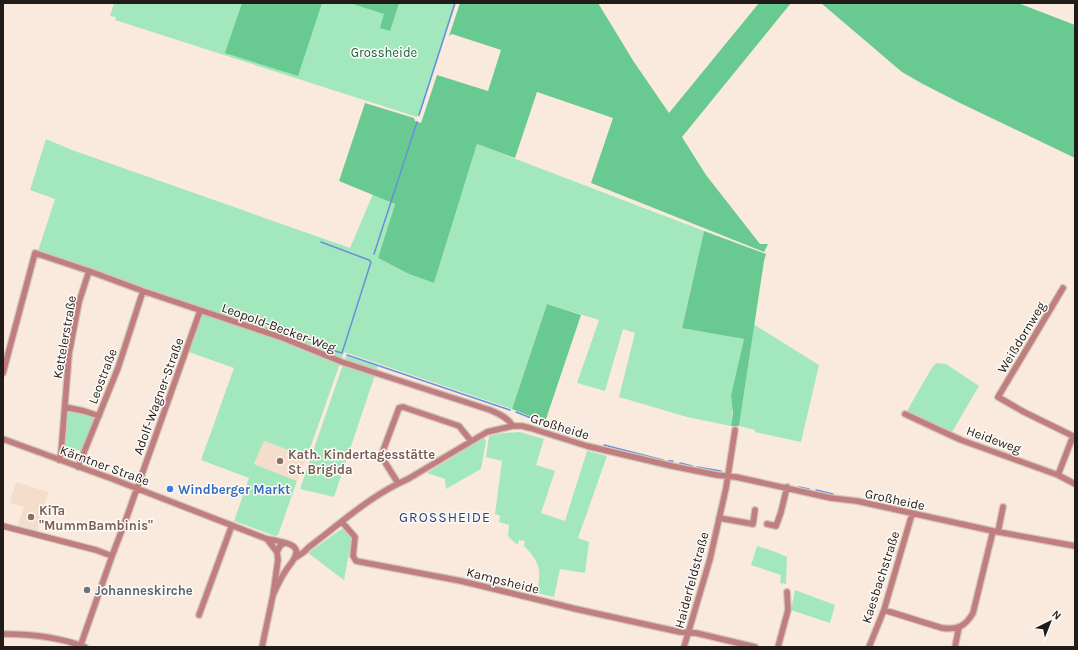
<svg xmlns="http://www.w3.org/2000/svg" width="1078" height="650" font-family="Karla,sans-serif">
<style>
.built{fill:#f4ddcb}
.green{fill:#a2e8bc}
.forest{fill:#69ca91}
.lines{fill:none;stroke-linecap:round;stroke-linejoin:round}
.stream{stroke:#688fdc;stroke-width:1.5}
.minor-casing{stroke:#d3c5ba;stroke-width:8}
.minor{stroke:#c07e7e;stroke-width:5.5}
.education-dot{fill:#8d6e63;stroke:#fdfaf7;stroke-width:1.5}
.shop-dot{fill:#3f7fe0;stroke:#fdfaf7;stroke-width:1.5}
.worship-dot{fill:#6b7280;stroke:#fdfaf7;stroke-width:1.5}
.labels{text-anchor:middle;stroke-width:3;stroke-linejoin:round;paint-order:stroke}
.park-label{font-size:13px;fill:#1c623e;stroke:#fdfaf7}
.street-label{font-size:13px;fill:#221c18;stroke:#fdfaf7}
.education-label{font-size:13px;font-weight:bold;fill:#785e54;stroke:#fdfaf7;text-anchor:start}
.shop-label{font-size:13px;font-weight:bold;fill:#366cbe;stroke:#fdfaf7;text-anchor:start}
.worship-label{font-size:13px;font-weight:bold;fill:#5b616d;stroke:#fdfaf7;text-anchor:start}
.neighbourhood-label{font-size:14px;letter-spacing:1px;fill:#29427a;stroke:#fdfaf7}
</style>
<rect width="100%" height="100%" fill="#faeadd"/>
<path class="built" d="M263 441 307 457 297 481 255 464Z
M16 482 48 492 37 532 18 526 24 507 10 503Z"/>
<path class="green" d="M114 3H456L420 114 417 117 115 20 116 17 110 16Z
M46 139 72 150 350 248 373 194 395 204 378 258 409 274 434 283 477 144 704 231 682 327 744 339 731 400C734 408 732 418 731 426L687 417 619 397 635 333 623 329 605 391 577 383 599 320 547 304 512 409 344 352 307 457 264 441 254 464 297 481 278 535 275 536 234 521 249 478 201 460 234 368 189 352 204 308 38 251 55 199 30 190Z
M753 324 819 365 801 442 755 432V430L739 426 752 340Z
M346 356 378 366 334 497 300 489Z
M937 363 946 364 979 386 952 432 909 414 908 409 933 366Z
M67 411 81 413 95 418 82 451 64 447Z
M520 432 544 439 536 465 555 471 541 513 565 521 587 451 607 456 578 538 589 542 585 573 560 569 554 597 537 593C541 570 541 563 524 546L525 541 519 540 518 544 515 543 508 536 509 525 499 522 500 516 495 514 502 461 486 457 489 436 504 433Z
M484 438 486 441 481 469 446 489 445 479 427 473Z
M343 528 352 538 344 580 308 553Z
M757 546 776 552 787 557 786 584 780 583 781 575 751 565Z
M795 590 835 605 830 623 791 610Z"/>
<path class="forest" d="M242 3H322L298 76 225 53Z
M350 3H399L390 31 380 28 384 14Z
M460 3H598L634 62 669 113 759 3H791L682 137 706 175 760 244H768L764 252 591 183 613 118 537 92 515 158 477 144 434 283 409 274 378 258 395 204 339 181 365 103 414 118 415 121 421 123 437 75 488 91 501 50 452 34 449 36Z
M821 3H1018L1075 25V158L960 103 921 83 902 72 889 61Z
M704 231 766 254 764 261 739 426H731L733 413 731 396 744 339 682 328Z
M547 304 581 315 545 422 512 409Z"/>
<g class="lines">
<path class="stream" d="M419 115 455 3
M321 242 369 260 371 262 342 353 331 350
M374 254 417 122
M347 355 510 410
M516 412 554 427
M559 428 583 437
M604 445 663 460
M668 461H673
M680 463 692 466
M697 467 721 471
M799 487 809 489
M816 490 833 494"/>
<g class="minor-casing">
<path id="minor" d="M3 373 35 253 89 271 143 291 283 338 342 362 490 410C500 414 508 418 513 426
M65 407 84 411 99 416
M905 414 961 440 1058 475 1075 484
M3 439 110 478 267 539C273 540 291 543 294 547 296 549 297 551 296 553 296 556 294 559 292 562 283 573 279 581 273 595
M59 460 61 453 69 354 79 302 89 271
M78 467 118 368 143 291
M1058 475 1073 436 1024 412 998 397 1063 288
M398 483 381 456 399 408 403 407 459 426 471 441
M719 518 753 524 755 510
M342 522 355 537 353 556 356 561 461 581 576 609 680 632 696 633 755 647
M767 524 776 526 781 512 787 487
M3 526 96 550 112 556
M998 532 1003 507
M267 539 277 552
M295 558 304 552 309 547C341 523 371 495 408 479L487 432 513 426H522L530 428 587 446 672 466 717 475 736 477 831 498 857 501 993 531 1075 546
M884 610 942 628C957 630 965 627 973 613L993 531
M199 615 232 525
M3 634C30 634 59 637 85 647
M80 647 112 556 125 522 200 311
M262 647 273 595 278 560 277 552 280 546 284 543
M684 647 710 559 726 488 735 430
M778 647 788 610 787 592
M869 647 884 610 912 514
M955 647 959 627"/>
</g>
<use href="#minor" class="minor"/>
</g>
<g class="education-dot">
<circle cx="280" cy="461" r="4"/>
<circle cx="31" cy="517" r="4"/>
</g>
<circle class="shop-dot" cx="170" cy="489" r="4"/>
<circle class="worship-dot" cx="87" cy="590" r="4"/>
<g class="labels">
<g class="park-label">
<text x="384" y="57">Grossheide</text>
</g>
<g class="street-label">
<text transform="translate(279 327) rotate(20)" y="5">Leopold-Becker-Weg</text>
<text transform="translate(64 337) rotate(-80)" y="5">Kettelerstraße</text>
<text transform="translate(1021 337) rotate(-59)" y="5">Weißdornweg</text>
<text transform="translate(102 376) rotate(-69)" y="5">Leostraße</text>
<text transform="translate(158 396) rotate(-70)" y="5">Adolf-Wagner-Straße</text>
<text transform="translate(560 426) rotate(17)" y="5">Großheide</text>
<text transform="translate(994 439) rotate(20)" y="5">Heideweg</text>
<text transform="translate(105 465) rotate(20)" y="5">Kärntner Straße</text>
<text transform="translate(895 499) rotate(12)" y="5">Großheide</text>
<text transform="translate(880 577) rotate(-72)" y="5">Kaesbachstraße</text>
<text transform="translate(503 580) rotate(14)" y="5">Kampsheide</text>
<text transform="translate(691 580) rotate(-75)" y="5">Haiderfeldstraße</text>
</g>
<g class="education-label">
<text x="288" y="459">Kath. Kindertagesstätte<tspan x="288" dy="15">St. Brigida</tspan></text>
<text x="39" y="515">KiTa<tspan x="39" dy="15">"MummBambinis"</tspan></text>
</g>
<g class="shop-label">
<text x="178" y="494">Windberger Markt</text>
</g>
<g class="worship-label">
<text x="95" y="595">Johanneskirche</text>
</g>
<g class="neighbourhood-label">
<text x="445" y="522">GROSSHEIDE</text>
</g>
</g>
<rect width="1078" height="650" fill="none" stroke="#221c18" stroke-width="8"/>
<g transform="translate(1050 622) rotate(43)" stroke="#fdfaf7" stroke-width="3" paint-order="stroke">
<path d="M0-3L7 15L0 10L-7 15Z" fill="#221c18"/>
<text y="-6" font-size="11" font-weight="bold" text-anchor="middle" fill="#221c18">N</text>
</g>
</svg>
